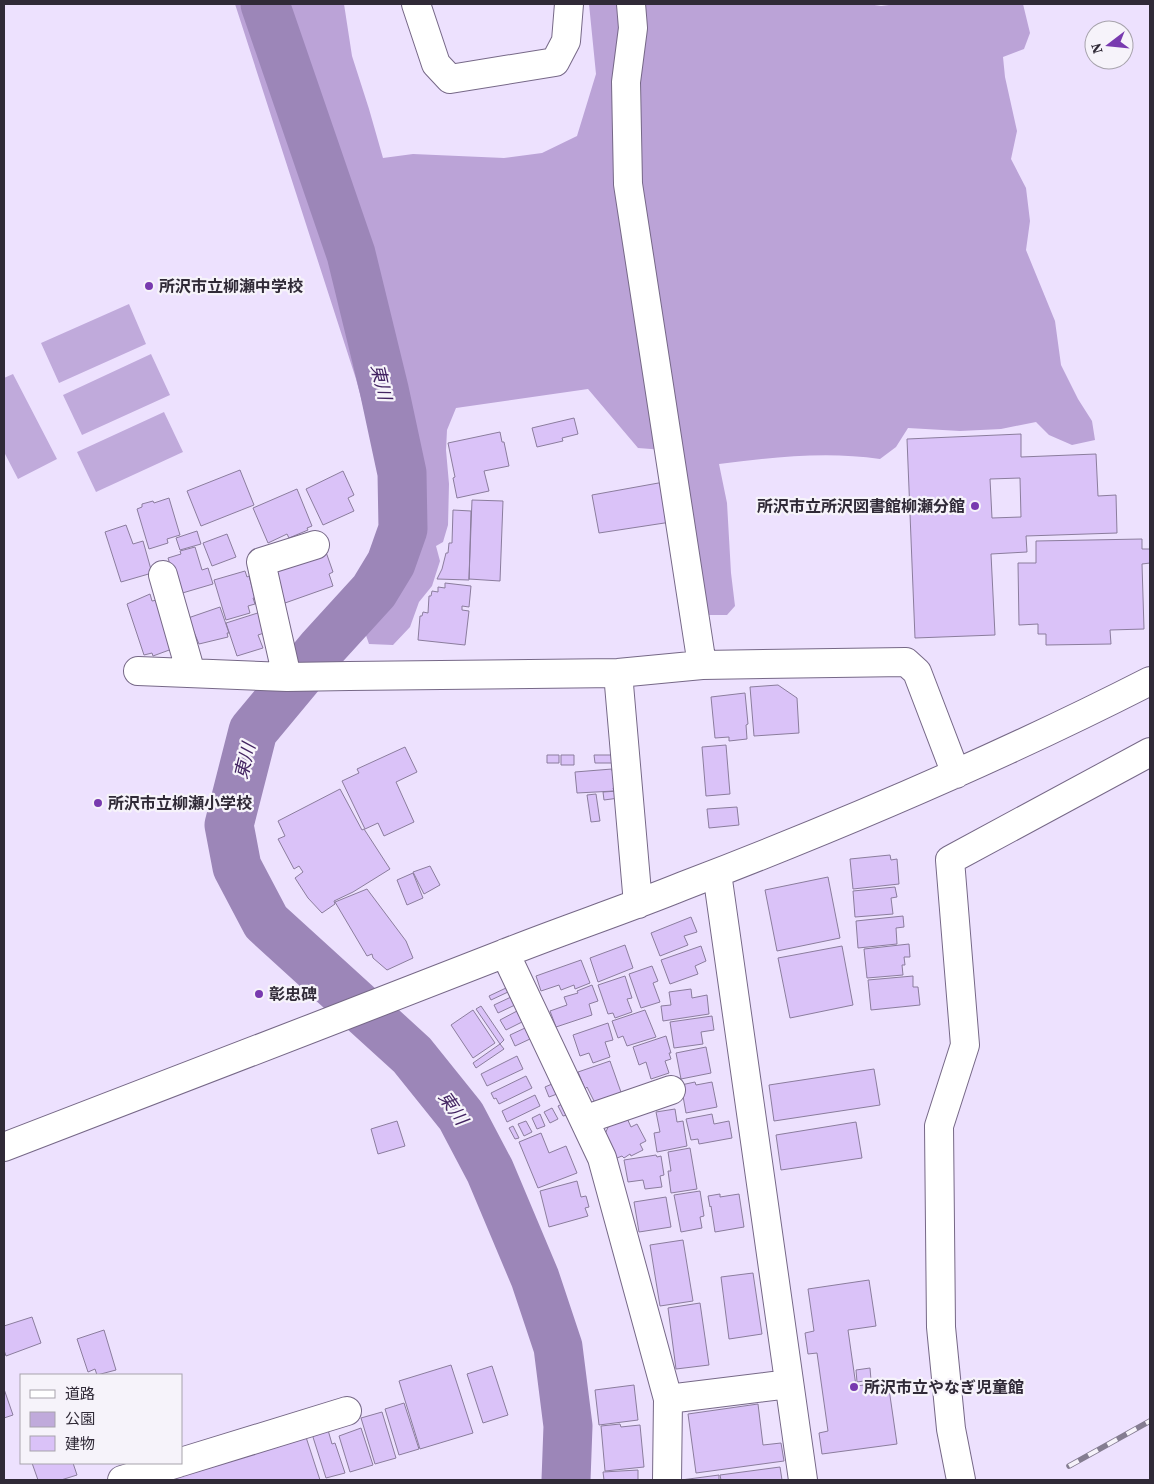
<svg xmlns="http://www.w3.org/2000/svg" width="1154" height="1484" font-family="'Source Serif 4','Noto Sans JP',serif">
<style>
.green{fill:#c0aadb}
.forest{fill:#bba3d7}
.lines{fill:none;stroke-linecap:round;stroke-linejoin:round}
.river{stroke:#9c86b8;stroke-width:49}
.building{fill:#dac2f8;stroke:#8b7d9d;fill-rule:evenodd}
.minor-casing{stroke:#766887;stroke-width:30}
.minor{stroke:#fff;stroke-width:28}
.rail-casing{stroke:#857d91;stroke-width:5.5}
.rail{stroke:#f6f3fa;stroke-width:4;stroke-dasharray:11;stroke-linecap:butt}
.poi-dot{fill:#783aaf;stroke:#f6f3fa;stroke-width:2}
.labels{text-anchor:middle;stroke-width:4.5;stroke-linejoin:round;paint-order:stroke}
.poi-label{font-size:16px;font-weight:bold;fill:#302a37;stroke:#f6f3fa;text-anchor:start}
.water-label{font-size:18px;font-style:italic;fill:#432462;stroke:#f6f3fa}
</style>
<rect width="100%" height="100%" fill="#ede1fe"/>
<path class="green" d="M129 304 146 344 59 383 41 343Z
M151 354 170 395 82 435 63 395Z
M13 374 57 459 18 479 4 452V378Z
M164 412 183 452 96 492 77 452Z"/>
<path class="forest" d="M235 4H344L352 56 369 109 383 158 413 154 504 158 542 153 577 136 596 74 589 4H868L881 6 897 4H1023L1030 33 1024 49 1003 57 1005 77 1017 131 1011 159 1026 188 1030 221 1026 250 1055 321 1061 365 1078 399 1092 421 1095 440 1072 445 1049 435 1036 422 1001 429 960 431 908 428 896 447 880 459C827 451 773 457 719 464L727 503 731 573 735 606 727 615H704L677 451 638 448 588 389 456 408 447 430 446 450 449 484 448 525 443 542 436 546 440 561 432 586 419 602 410 627 393 645 369 644 360 618 367 585 384 551 393 518 356 379Z"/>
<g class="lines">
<path class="river" d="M265 4 351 254 384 389 402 473 403 529 391 563 374 591 322 648 253 731 229 825 237 867 266 922 412 1055 461 1116 490 1171 535 1278 558 1347 568 1426 566 1480"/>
</g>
<path class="building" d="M574 418 578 434 562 438 563 441 537 447 532 428Z
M500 432 502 442H504L509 466 484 471 489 491 457 498 453 478 455 477 448 443Z
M1021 434V457L1096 454 1098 496 1116 495 1117 533 1026 536 1027 552 991 554 995 635 915 638 907 439ZM1020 478 1021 517 992 518 990 479Z
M240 470 254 505 201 526 187 491Z
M343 471 354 495 348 498 354 511 323 525 306 489Z
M664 482 671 522 599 533 592 495Z
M297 489 312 526 307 528 308 530 289 538 287 534 268 543 253 508Z
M169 498 180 535 167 539 168 543 149 549 137 509 142 507V504L153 501 154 503Z
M472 500 503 501 500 581 469 579Z
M453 510 471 511 469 580 437 579 442 569 446 553H448L449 543H452Z
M126 525 133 544 143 541 152 573 121 582 105 532Z
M197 531 201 544 180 550 176 538Z
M227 534 236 557 212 566 203 543Z
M1142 539V549H1150V563L1142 564 1144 629 1110 630 1111 644 1046 645V634H1038V624L1019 625 1018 563H1036V541Z
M195 547 202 570 208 568 213 584 179 594 168 558 181 554 180 551Z
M326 552 333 572 329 574 333 586 285 603 274 568Z
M245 571 247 577 249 576 255 598H253L255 604 248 606 250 613 226 620 214 580Z
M445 583 471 586 469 607 462 606V610L469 611 465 645 418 640 420 616H422L423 612 428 613 429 596H431L432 591 438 592V587L445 588Z
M150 594 152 601 157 600 172 649 153 656 152 653 144 655 127 604Z
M220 607 229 633H227L228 637 199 644 188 618Z
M264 611 270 631 258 635 263 648 237 656 226 623Z
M778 685 797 698 799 733 754 736 750 687Z
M745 693 748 724 746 725 747 739 729 741V737L715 738 711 697Z
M726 745 730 794 706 796 702 747Z
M405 747 417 772 396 782 414 822 384 836 378 823 365 829 342 781 359 773 357 769Z
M547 755H559V763H547Z
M561 755H574V765H561Z
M594 755H615L616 763H595Z
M612 769V771H617L618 788H613L614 791 577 793 575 772Z
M340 789 362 830 364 829 390 869 353 892 334 901 335 904 322 913 308 898 295 878 303 872 299 866 294 869 278 839 285 836 278 821Z
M618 791 619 798 604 800 603 792Z
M596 794 600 821 591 822 587 795Z
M737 807 739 825 709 828 707 809Z
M890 855 891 860 897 859 899 884 853 889 850 859Z
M430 866 440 885 424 894 413 872Z
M413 873 423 898 407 905 397 880Z
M828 877 840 938 777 951 765 890Z
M895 887 897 897 891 898 893 914 855 917 853 891Z
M367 889 406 941 413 958 387 970 373 958 372 954 367 956 335 902Z
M903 916 904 927 896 928 897 944 858 948 856 921Z
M691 917 697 932 684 936 688 945 660 956 651 933Z
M909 944 910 957H904L905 965H902L903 975 867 978 864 949Z
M625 945 633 968 598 982 590 958Z
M701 946 706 961 695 966 698 974 670 984 661 960Z
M842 946 853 1005 790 1018 778 958Z
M581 960 590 983 575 989 574 985 561 990 559 985 541 991 536 976Z
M652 966 658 981 653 983 660 1002 641 1008 629 974Z
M625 976 632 998 627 999 632 1012 615 1018 613 1013 608 1014 598 985Z
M913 976V987H918L920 1005 871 1010 868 980Z
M592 985 598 1001 589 1004 592 1015 556 1027 550 1011 567 1005 564 997 578 993 577 991Z
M506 988 508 992 491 1000 489 996Z
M691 989 692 998 707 995 709 1014 663 1021 661 1006 671 1005 669 992Z
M511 997 515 1005 498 1013 494 1005Z
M481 1006 504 1040 500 1044 476 1009Z
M473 1010 495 1043 473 1058 451 1025Z
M645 1010 656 1037 627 1046 623 1036 618 1038 612 1021Z
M517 1011 522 1022 506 1030 500 1020Z
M712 1016 714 1030 701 1032 703 1044 674 1048 670 1022Z
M608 1023 613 1040 605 1042 610 1057 593 1063 589 1053 580 1056 573 1035Z
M525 1028 530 1039 515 1046 510 1035Z
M666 1036 671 1053H669L671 1059 665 1061 669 1073 651 1079 646 1062 639 1065 633 1047Z
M500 1044 504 1049 476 1068 473 1063Z
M706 1047 711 1073 681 1079 676 1053Z
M517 1056 523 1069 487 1086 481 1074Z
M610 1061 622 1095 598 1103 594 1101 587 1087 585 1089 578 1072Z
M874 1069 880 1105 774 1121 769 1085Z
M526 1076 532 1088 499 1104 496 1098 494 1099 491 1093Z
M695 1082 696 1085 712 1082 717 1107 686 1113 681 1085Z
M552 1084 557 1094 549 1097 545 1087Z
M535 1095 540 1106 507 1122 502 1111Z
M562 1104 567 1115 563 1116 558 1106Z
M552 1108 558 1119 550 1123 544 1112Z
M675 1109 677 1122 683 1121 687 1146 657 1152 654 1133 660 1132 656 1112Z
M540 1114 545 1126 537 1129 532 1118Z
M712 1114 714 1124 729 1121 732 1138 699 1144 698 1139 691 1140 686 1119Z
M626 1116 631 1127 637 1124 646 1141 640 1144 643 1150 631 1156 630 1154 624 1158 622 1156 617 1158 605 1134 609 1125Z
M397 1121 405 1146 378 1154 371 1129Z
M526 1121 532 1132 524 1136 518 1124Z
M856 1122 862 1158 781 1170 776 1135Z
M513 1126 519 1138 515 1139 509 1128Z
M541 1133 549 1153 566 1146 577 1173 538 1188 519 1142Z
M690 1148 697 1189 671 1193 668 1171H671L668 1152Z
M656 1155 657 1157 661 1156 664 1175 660 1176 662 1187 645 1189 643 1180 628 1182 624 1160Z
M577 1181 581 1197 586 1196 589 1207 585 1208 588 1216 549 1227 540 1191Z
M700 1191 704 1216 700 1217 702 1228 681 1232 674 1195Z
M720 1194V1197L739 1194 744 1227 715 1232 711 1206 710 1207 708 1196Z
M666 1197 671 1227 639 1232 634 1202Z
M683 1240 693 1301 660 1306 650 1245Z
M753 1273 762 1334 729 1339 721 1277Z
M869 1280 876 1326 848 1330 856 1386 888 1382 897 1444 822 1454 819 1433 828 1431 817 1353 808 1354 805 1333 814 1331 808 1289Z
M700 1303 709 1365 676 1369 668 1308Z
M32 1317 41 1343 6 1356 4 1350V1326Z
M104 1330 116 1370 97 1375 95 1369 88 1372 77 1339Z
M451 1365 473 1433 420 1449 399 1381Z
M492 1366 508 1415 483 1423 467 1374Z
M870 1368 871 1380 857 1382 856 1370Z
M634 1385 638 1420 599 1425 595 1390Z
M4 1389 13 1415 4 1418Z
M404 1403 419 1449 399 1455 385 1409Z
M758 1404 763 1445 781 1443 784 1461 696 1473 688 1414Z
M382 1412 396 1458 375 1464 361 1418Z
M620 1424 621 1427 640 1425 644 1467 605 1471 601 1426Z
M361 1428 373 1465 350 1472 339 1436Z
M328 1430 332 1444 335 1443 345 1473 326 1478 312 1434Z
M304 1431 320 1480H150Z
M32 1463H73L77 1475 61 1480H38Z
M780 1467 782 1480H721L720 1475Z
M638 1470V1480H604L603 1472Z
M719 1475V1480H681Z"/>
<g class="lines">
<g class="minor-casing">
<path id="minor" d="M416 4 436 64 450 79 555 62 566 41 569 4
M631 4 633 28 626 82 628 184 702 665
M163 575 191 673
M138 671 287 677 349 676 618 673 702 665 906 662 917 672 956 774
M618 673 638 904
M287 677 261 562 315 545
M717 873 803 1480
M505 953 602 1158 668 1399 667 1480
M584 1120 671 1090
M4 1147C170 1083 337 1019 503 954 563 930 624 910 683 886 842 825 999 758 1150 681
M668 1399 789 1384
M181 1462 347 1411
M122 1480 178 1463
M961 1480 951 1429 941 1327 939 1126 965 1045 950 860 1150 752"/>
</g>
<use href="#minor" class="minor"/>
<g class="rail-casing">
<path id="rail" d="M1069 1466 1150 1421"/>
</g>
<use href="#rail" class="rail"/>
</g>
<g class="poi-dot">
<circle cx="149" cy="286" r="5"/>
<circle cx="975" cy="506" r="5"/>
<circle cx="98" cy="803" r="5"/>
<circle cx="259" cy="994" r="5"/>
<circle cx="854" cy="1387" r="5"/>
</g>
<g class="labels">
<g class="poi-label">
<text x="159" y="292">所沢市立柳瀬中学校</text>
<text x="965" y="512" text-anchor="end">所沢市立所沢図書館柳瀬分館</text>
<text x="108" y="809">所沢市立柳瀬小学校</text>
<text x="269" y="1000">彰忠碑</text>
<text x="864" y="1393">所沢市立やなぎ児童館</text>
</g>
<g class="water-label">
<text transform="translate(381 382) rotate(77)" y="6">東川</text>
<text transform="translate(245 761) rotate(-76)" y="6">東川</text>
<text transform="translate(453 1108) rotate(55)" y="6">東川</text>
</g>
</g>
<rect width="1154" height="1484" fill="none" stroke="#302a37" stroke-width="10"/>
<rect x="20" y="1374" width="162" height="90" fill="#f6f3fa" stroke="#a7a3ac"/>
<rect x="30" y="1390" width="25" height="8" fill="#ffffff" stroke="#a7a3ac"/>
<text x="65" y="1399" font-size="15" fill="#302a37">道路</text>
<rect x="30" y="1412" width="25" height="15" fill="#c0aadb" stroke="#a7a3ac"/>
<text x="65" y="1424" font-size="15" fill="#302a37">公園</text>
<rect x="30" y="1436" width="25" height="15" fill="#dac2f8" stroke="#a7a3ac"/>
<text x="65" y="1449" font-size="15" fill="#302a37">建物</text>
<g transform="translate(1109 45) rotate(254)"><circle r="24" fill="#f6f3fa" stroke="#a7a3ac"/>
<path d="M0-4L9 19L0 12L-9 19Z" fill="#783aaf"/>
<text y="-8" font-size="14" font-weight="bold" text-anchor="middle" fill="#302a37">N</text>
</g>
</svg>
